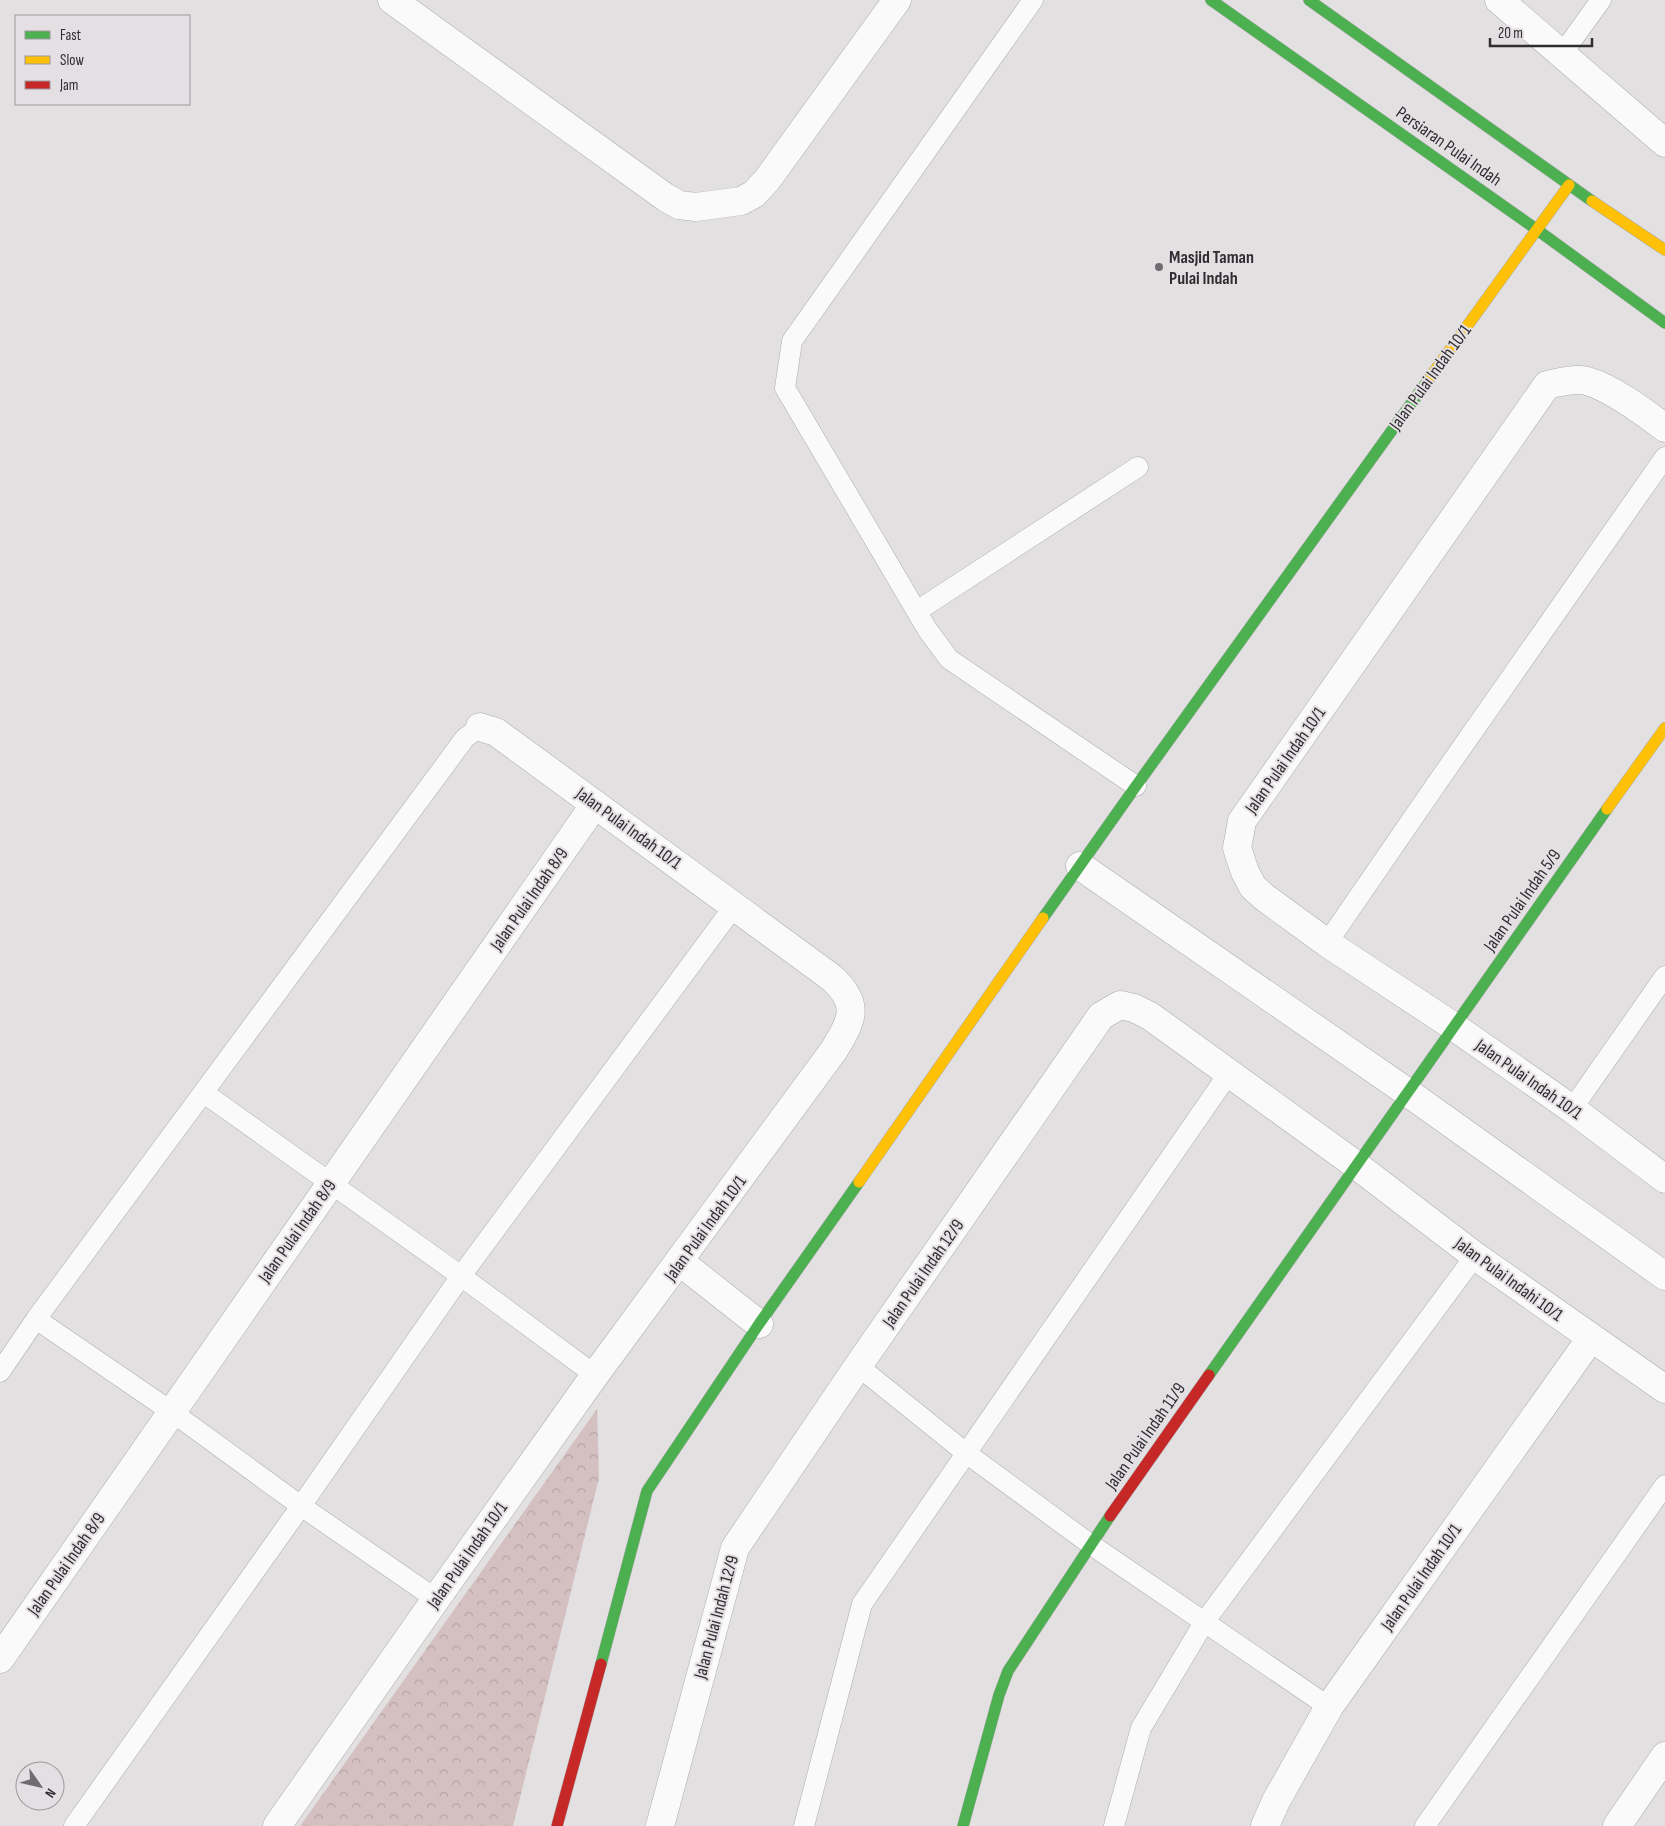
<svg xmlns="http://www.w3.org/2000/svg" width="1665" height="1826" font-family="'Sofia Sans Condensed',sans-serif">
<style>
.park{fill:url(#park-crowns)}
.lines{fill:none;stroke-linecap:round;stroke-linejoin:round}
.lane-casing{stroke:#adabad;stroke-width:21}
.street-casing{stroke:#adabad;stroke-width:29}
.fast-casing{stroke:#adabad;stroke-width:12}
.slow-casing{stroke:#adabad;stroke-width:12}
.jam-casing{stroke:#adabad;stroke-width:12}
.lane{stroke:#fbfafb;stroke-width:20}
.street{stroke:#fbfafb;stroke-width:28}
.fast{stroke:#4caf50;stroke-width:11}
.slow{stroke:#ffc107;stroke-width:11}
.jam{stroke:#c62828;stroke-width:11}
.poi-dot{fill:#6e6c6e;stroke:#e4dfe3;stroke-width:2}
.labels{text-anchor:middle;stroke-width:4;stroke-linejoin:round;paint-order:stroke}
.street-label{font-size:18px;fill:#2f2d2f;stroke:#e4dfe3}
.poi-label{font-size:18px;font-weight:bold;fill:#2f2d2f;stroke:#e4dfe3;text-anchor:start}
</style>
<defs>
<pattern id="park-crowns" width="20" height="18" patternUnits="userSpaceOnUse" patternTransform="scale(1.25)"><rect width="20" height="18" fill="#d4c0c0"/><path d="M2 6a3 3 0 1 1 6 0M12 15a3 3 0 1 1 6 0" fill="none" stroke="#b6a5a5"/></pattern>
</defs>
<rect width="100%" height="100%" fill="#e3e0e2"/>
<path class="park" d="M597 1409 599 1478 513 1826H300Z"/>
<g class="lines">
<g class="lane-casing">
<path id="lane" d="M1033 0 792 341 785 388 927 629 949 659 1136 786
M1562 54 1601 0
M917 611 1138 467
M1327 943 1437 783 1665 457
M204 1093 461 1276 595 1375
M1572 1109 1665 976
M36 1319 172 1412 301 1506 436 1599
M858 1366 966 1453 1090 1544 1329 1707
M0 1372 36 1319 465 738 480 727
M74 1826 301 1506 461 1276 735 905
M804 1826 862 1604 1229 1073
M1114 1826 1141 1728 1205 1621 1475 1256
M1425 1826 1665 1485"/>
</g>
<g class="street-casing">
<path id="street" d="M392 0 665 197 679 205 696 207 741 201 754 194 767 180 897 0
M1499 0 1665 143
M1665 428C1644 412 1612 388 1587 381 1575 378 1559 382 1547 385L1242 821 1237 848 1245 872 1253 887 1264 897 1327 943 1453 1026 1572 1109 1665 1179
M1080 866 1407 1092 1665 1276
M680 1262 759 1324
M0 1659 595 804
M277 1826 436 1599 595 1375 834 1050C852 1020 861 1005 832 978L496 732 480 727
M660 1826 735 1548 858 1366 1101 1016 1120 1005 1134 1008 1150 1016 1356 1165 1475 1256 1665 1389
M1265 1826 1276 1801 1329 1707 1591 1338
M1617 1826 1665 1756"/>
</g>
<g class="fast-casing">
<path id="fast" d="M1211 0 1536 229 1665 323
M1309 0 1592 201
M1043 918 1136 786 1431 376
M1209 1375 1607 809
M601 1664 647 1491 759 1324 859 1182
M963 1826 999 1695 1008 1671 1110 1516"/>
</g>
<g class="slow-casing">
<path id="slow" d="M1592 201 1665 250
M1431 376 1569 185
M1607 809 1665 728
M859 1182 1043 918"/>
</g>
<g class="jam-casing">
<path id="jam" d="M1110 1516 1209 1375
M557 1826 601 1664"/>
</g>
<use href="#lane" class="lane"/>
<use href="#street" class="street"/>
<use href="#fast" class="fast"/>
<use href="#slow" class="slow"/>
<use href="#jam" class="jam"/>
</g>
<circle class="poi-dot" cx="1159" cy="267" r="5"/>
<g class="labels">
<g class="street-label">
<text transform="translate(1449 146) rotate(35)" y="6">Persiaran Pulai Indah</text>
<text transform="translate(1430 377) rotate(-54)" y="6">Jalan Pulai Indah 10/1</text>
<text transform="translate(1285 760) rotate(-55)" y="6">Jalan Pulai Indah 10/1</text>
<text transform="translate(629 828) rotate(36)" y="6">Jalan Pulai Indah 10/1</text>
<text transform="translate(529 899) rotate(-55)" y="6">Jalan Pulai Indah 8/9</text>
<text transform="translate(1522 900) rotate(-55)" y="6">Jalan Pulai Indah 5/9</text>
<text transform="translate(1529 1079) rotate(35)" y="6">Jalan Pulai Indah 10/1</text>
<text transform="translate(705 1228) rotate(-54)" y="6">Jalan Pulai Indah 10/1</text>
<text transform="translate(297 1231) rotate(-55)" y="6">Jalan Pulai Indah 8/9</text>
<text transform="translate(923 1273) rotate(-55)" y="6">Jalan Pulai Indah 12/9</text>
<text transform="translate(1509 1279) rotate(36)" y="6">Jalan Pulai Indahi 10/1</text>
<text transform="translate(1145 1436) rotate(-55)" y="6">Jalan Pulai Indah 11/9</text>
<text transform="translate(467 1555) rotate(-55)" y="6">Jalan Pulai Indah 10/1</text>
<text transform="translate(66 1564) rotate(-55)" y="6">Jalan Pulai Indah 8/9</text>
<text transform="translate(1421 1577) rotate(-55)" y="6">Jalan Pulai Indah 10/1</text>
<text transform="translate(716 1617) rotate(-75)" y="6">Jalan Pulai Indah 12/9</text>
</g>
<g class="poi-label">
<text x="1169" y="263">Masjid Taman<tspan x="1169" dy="21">Pulai Indah</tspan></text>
</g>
</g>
<rect x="15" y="15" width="175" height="90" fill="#e4dfe3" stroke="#9c989b"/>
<rect x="25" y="31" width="25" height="8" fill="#4caf50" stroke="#9c989b"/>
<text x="60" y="40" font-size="15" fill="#2f2d2f">Fast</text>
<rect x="25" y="56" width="25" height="8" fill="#ffc107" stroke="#9c989b"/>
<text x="60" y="65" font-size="15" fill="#2f2d2f">Slow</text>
<rect x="25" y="81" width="25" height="8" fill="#c62828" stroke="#9c989b"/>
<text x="60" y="90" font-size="15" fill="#2f2d2f">Jam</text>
<g transform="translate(40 1786) rotate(124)"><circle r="24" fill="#e4dfe3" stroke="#9c989b"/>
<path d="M0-4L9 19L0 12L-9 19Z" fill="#6e6c6e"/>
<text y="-8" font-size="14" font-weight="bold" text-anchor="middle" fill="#2f2d2f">N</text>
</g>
<path d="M1490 38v8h102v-8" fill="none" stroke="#2f2d2f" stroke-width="2.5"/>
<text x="1498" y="38" font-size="15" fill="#2f2d2f" stroke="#e4dfe3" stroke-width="4" paint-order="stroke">20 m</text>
</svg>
